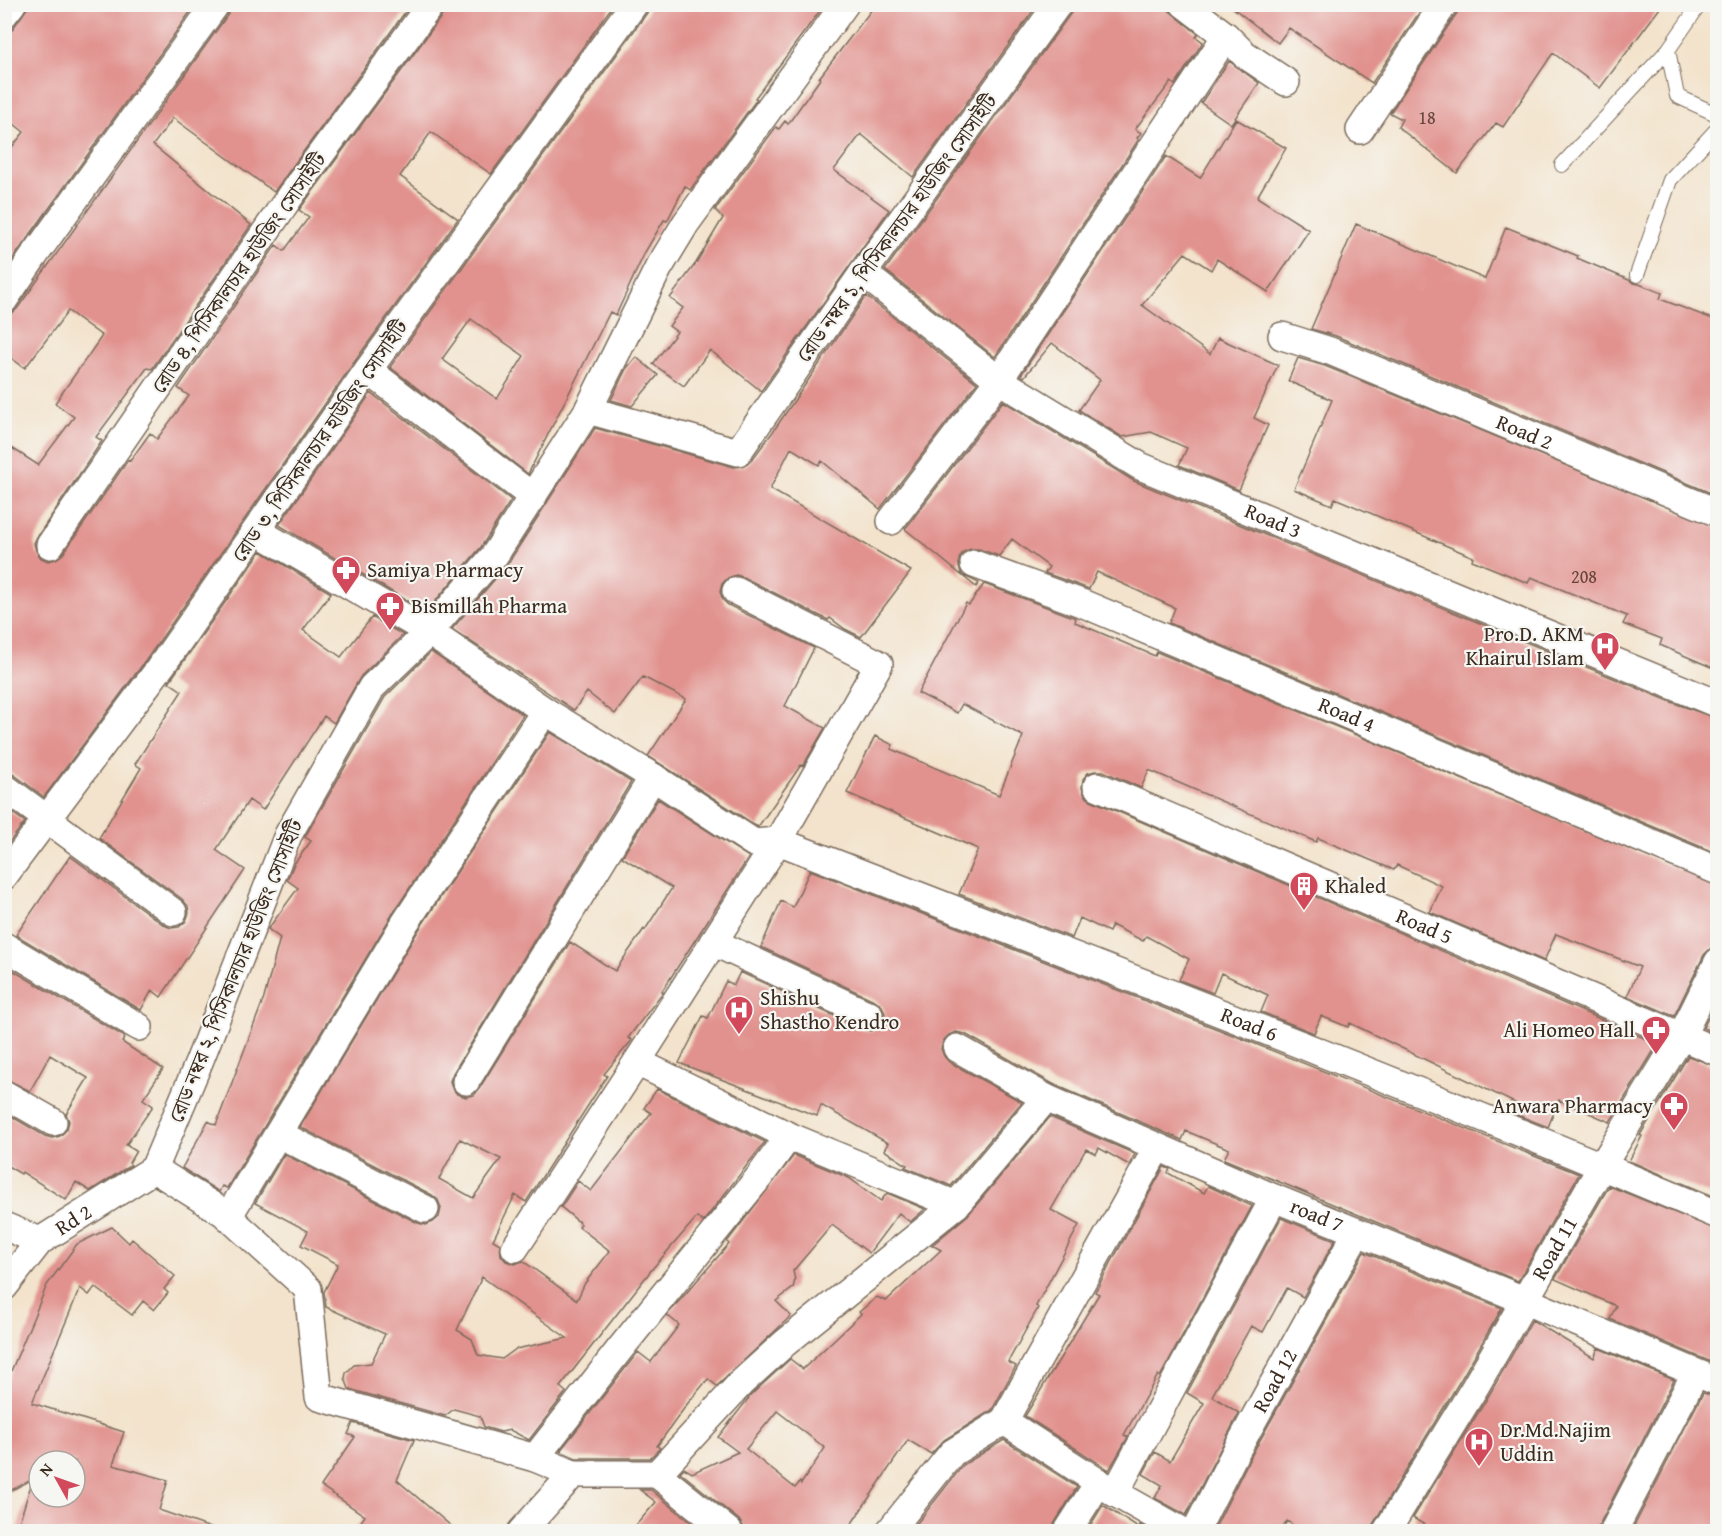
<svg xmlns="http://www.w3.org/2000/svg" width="1722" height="1536" font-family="'Gentium Book Plus','Noto Serif Bengali',serif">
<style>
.building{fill:#e1928e;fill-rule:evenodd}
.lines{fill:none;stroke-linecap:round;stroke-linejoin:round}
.lane-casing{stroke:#7b6b5b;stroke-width:16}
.street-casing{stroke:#7b6b5b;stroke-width:30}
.lane{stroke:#fff;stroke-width:14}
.street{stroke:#fff;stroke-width:27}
.labels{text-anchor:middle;stroke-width:4.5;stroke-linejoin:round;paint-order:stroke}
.number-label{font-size:18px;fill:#64443a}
.street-label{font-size:21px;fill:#3b2a1e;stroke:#f6f6f2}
.poi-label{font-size:21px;fill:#3b2a1e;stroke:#f6f6f2;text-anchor:start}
</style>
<rect width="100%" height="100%" fill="#f6f6f2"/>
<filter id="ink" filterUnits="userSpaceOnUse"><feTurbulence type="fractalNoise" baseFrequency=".0167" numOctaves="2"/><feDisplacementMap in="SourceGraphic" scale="12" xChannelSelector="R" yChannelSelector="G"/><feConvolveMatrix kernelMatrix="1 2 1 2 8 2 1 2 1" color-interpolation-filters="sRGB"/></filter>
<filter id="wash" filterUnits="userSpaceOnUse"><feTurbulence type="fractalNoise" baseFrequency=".008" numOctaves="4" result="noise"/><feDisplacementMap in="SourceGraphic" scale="24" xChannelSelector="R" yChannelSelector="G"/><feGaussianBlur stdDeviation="1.35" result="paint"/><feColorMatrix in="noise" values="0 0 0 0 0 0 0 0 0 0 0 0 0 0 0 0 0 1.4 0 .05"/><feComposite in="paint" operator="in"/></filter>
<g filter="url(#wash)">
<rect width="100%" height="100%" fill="#f3e3cc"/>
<g id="blocks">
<path class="building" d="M30 4H196L4 271V157L24 132 4 116V41Z
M232 4H411L274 192 173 118 153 145 251 225 152 369 147 368 96 437 102 441 37 537 34 543 36 551 41 558 48 561 56 559 63 554 128 460 130 461 150 433 157 439 189 396 178 388 276 245 284 251 309 217 299 210 444 13 447 4H614L491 174 431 132 400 176 458 219 355 361 149 656 44 797 13 774 4 771V443L38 465 74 417 55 403 102 336 68 311 25 368 4 353V315L11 314 17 309 229 13Z
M650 4H825L755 98 757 99 690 190 685 186 667 221 664 220 645 252 616 315 610 312 528 474 390 367 647 13ZM471 319 524 356 497 399 442 359Z
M876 4H1038L913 177 861 134 834 170 889 210 761 391 710 350 684 386 653 364 677 332 669 326 683 308 670 298 696 263 723 218 715 210 776 127 779 129 785 121 788 124 820 79 819 78Z
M1074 4H1161L1198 34 1196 37 1203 42 1175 85 1171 82 1135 129 1141 133 1137 138 1139 139 995 357 885 270 1071 13Z
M1228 4H1425L1372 83 1289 28 1278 43Z
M1460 4H1663L1600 88 1553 53 1503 127 1496 123 1457 173 1398 127 1402 119 1390 113 1457 13Z
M1229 61 1259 83 1231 124 1201 103Z
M1236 119 1286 148 1257 197 1309 230 1268 292 1217 259 1211 270 1185 253 1142 305 1210 354 1218 338 1278 365 1254 418 1268 425 1239 490 1179 465 1187 448 1151 432 1122 437 1079 410 1100 380 1052 343 1024 377 1021 375 1166 156 1200 178Z
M1356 224 1485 279 1506 227 1578 256 1577 258 1629 280 1634 283 1639 284 1662 293 1660 299 1718 321V496L1336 336 1311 329Z
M866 296 977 383 880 509 822 461 819 465 791 448 770 489 911 571 861 637 845 629 830 618 828 620 743 577 736 575 728 578 722 584 720 592 723 600 728 605 814 648 785 706 825 728 803 766 801 765 758 827 648 756 686 699 643 677 615 714 587 692 574 710 452 629 507 565 595 428 734 467 744 466 751 461 772 433Z
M636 357 658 375 632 406 611 400 626 369Z
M1298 358 1325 366 1718 528V670L1660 645 1662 639 1623 624 1627 616 1531 577 1528 583 1472 560 1473 557 1335 498 1332 505 1294 489 1332 400 1288 381Z
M371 393 511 500 481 547 426 612 279 525Z
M1003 401 1134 481 1674 703 1718 719V854L1169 623 1175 608 1097 572 1089 589 1045 573 1049 567 1012 539 999 556 979 549H971L963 552 959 559V567L962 575 979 583 976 587 905 529Z
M261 551 331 593 303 630 341 657 372 617 403 635 361 676 334 723 324 716 263 810 249 800 216 850 245 870 161 997 152 990 141 1010 16 935 70 856 164 925 171 928 179 927 186 921 189 913 188 906 182 899 99 838 141 768 135 764 182 691 169 682Z
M984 584 1076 618 1075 622 1155 656 1157 652 1718 886V946L1710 949 1704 955 1674 1016 1627 996 1640 967 1556 934 1544 961 1430 912 1442 886 1397 865 1394 870 1318 838 1316 842 1149 770 1141 788 1103 771H1095L1088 773 1083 779 1082 788 1085 796 1091 800 1658 1044 1610 1122 1559 1100 1548 1127 1515 1114 1519 1105 1350 1023 1348 1027 1321 1016 1314 1033 1261 1012 1268 995 1221 973 1213 993 1179 980 1189 959 1146 936 1143 941 1112 925 1109 932 1080 918 1072 938 959 894 978 849 847 793 875 736 893 745 891 749 999 795 1023 736 962 704 957 713 918 693 966 603 969 605Z
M431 652 523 715 392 915 227 1188 222 1186 219 1192 182 1168 208 1121 216 1125 264 998 280 938 268 929 298 888 287 880 294 864 311 841 305 837 385 697Z
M550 732 631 782 453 1073 450 1081 452 1088 457 1094 466 1097 474 1095 479 1089 570 942 615 971 644 929 645 930 672 888 622 857 658 799 749 857 662 991 663 992 628 1038 632 1040 604 1074 607 1076 526 1202 515 1195 493 1240 500 1244 501 1255 506 1261 515 1264 523 1261 577 1300 585 1283 610 1251 579 1227 581 1224 561 1207 578 1181 591 1191 651 1113 644 1108 657 1089 765 1142 703 1222 697 1217 653 1268 560 1387 566 1392 529 1440 510 1430 501 1432 484 1427 480 1416 454 1409 445 1416 349 1389 345 1378 346 1373 354 1365 371 1363 385 1334 326 1307 324 1292 338 1264 301 1245 308 1231 255 1203 284 1154 418 1223 426 1225 433 1222 439 1217 441 1208 438 1200 432 1195 300 1127 418 931ZM460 1139 501 1159 473 1198 439 1179ZM482 1277 567 1338 516 1349 502 1359 478 1355 472 1339 457 1330Z
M4 807 25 822 4 849Z
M810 870 1243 1039 1579 1174 1518 1281 1224 1159 1229 1149 1186 1131 1182 1140 1053 1084 965 1034 956 1032 949 1035 943 1041 941 1049 944 1056 949 1062 1022 1102 951 1186 905 1167 907 1165 884 1150 888 1143 821 1105 817 1116 679 1063 703 1016 708 1018 726 981 734 985 740 972 862 1029 871 1031 878 1028 883 1022 885 1013 882 1006 876 1001 761 947 781 901 793 907Z
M4 965 125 1037 122 1042 163 1069 143 1099 153 1106 126 1145 136 1151 129 1163 131 1165 90 1191 76 1182 66 1200 22 1172 21 1174 4 1164V1112L45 1136 52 1138 60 1136 67 1129 69 1121 66 1114 88 1078 50 1055 30 1091 4 1078Z
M1718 999V1035L1703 1028Z
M1688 1056 1718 1067V1198L1629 1161 1642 1136 1640 1135Z
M1050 1117 1135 1154 1129 1165 1099 1148 1096 1154 1086 1149 1051 1210 1079 1225 1036 1306 1038 1308 1008 1362 1016 1366 992 1410 944 1440 931 1454 908 1440 846 1532H744L743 1526 739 1520 680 1472 684 1468 692 1473 738 1452 718 1437 752 1394 790 1359 803 1369 861 1314 859 1312 877 1297 886 1301 941 1250 932 1245 968 1215ZM777 1411 825 1448 801 1484 800 1482 795 1488 746 1449Z
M794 1155 849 1178 881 1201 887 1193 925 1209 910 1222 899 1213 869 1253 832 1225 793 1271 795 1280 793 1288 776 1301 791 1316 717 1386 708 1379 688 1403 657 1446 660 1448 650 1458H576L560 1451 638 1352 651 1362 679 1325 667 1315 729 1244 727 1242Z
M1164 1167 1170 1169 1168 1173 1204 1193 1208 1186 1252 1206 1160 1377 1158 1375 1124 1435 1128 1437 1109 1470 1025 1416 1099 1294 1095 1292Z
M1609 1186 1718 1230V1365L1610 1319 1616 1306 1555 1279Z
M1281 1218 1335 1240 1303 1297 1287 1288 1263 1332 1251 1326 1212 1396 1239 1413 1186 1515 1155 1498 1162 1485 1143 1474 1155 1452 1170 1461 1204 1403 1187 1393Z
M112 1227 129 1243 132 1239 175 1276 164 1289 168 1293 154 1310 143 1301 132 1315 95 1287 89 1295 80 1288 32 1403 124 1432 113 1465 168 1480 159 1510 211 1528V1532H16L33 1479 4 1494V1388L47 1285 77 1244ZM39 1461H75V1497H39Z
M1364 1252 1502 1308 1461 1379 1373 1524 1370 1532H1303L1287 1521 1280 1532H1213L1248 1462Z
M1532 1320 1594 1358 1598 1348 1674 1380 1599 1525 1597 1532H1422L1425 1525 1413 1518 1489 1395Z
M1703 1393 1718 1397V1532H1631Z
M353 1423 414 1440 397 1480 458 1532H353L365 1516 321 1486 355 1437 348 1434Z
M1004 1440 1077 1487 1054 1524 1051 1532H910L963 1465Z
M640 1490H651L703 1532H630L656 1502Z
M1103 1505 1138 1528 1140 1525 1151 1532H1086Z"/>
</g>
</g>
<g filter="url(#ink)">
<use href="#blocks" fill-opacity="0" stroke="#7b6b5b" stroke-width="1.5"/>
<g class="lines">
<g class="lane-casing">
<path id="lane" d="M1668 50 1677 96 1718 115
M1562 165 1668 50 1700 4
M1637 275 1670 180 1718 128"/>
</g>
<g class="street-casing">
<g id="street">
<path d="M1184 4 1226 36 1244 54 1286 82"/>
<path d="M4 14 12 4"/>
<path d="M1360 130 1444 4"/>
<path id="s1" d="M863 273 999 380 1140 466 1718 704"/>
<path d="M4 300 34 256 216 4"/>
<path id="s2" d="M1282 336 1330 351 1718 513"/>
<path d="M368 370 533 497"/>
<path d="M588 410 738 452 863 273 1058 4"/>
<path d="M891 521 999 380 1226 36"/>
<path d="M50 545 293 192 431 4"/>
<path id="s3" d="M974 564 1084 604 1718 871"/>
<path id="s4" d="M736 591 879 664 778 841C1092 963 1407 1083 1718 1215"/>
<path id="s5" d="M1097 786 1718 1052"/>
<path d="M4 787 173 912"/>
<path d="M4 876 162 665 368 370 634 4"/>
<path d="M713 942 869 1015"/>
<path d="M4 946 139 1027"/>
<path d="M957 1048 1046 1098"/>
<path d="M466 1081 653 777"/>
<path d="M4 1094 53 1122"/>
<path d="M279 1134 425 1209"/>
<path d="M154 1169 199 1062 288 835 372 687 429 632 257 531"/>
<path d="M154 1169 224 1213 308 1289 319 1397 535 1458 573 1474"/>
<path id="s6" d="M956 1205 1046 1098 1274 1198 1524 1300 1718 1382"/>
<path d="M228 1217 405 923 545 711"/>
<path d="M4 1226 40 1241"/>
<path d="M515 1248 637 1062"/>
<path id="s7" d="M4 1287 40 1241 154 1169"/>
<path d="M1004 1421 1115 1493 1184 1532"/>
<path d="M535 1458 620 1349 760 1176 789 1136"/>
<path d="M657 1474 729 1532"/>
<path d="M1115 1493 1274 1198"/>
<path d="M521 1532 573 1474H657L741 1383 785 1343 956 1205 789 1136 637 1062 778 841 754 843 653 777 545 711 429 632 494 556 588 410 658 269 686 223 845 4"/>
<path d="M889 1532 952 1453 1004 1421 1157 1148"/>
<path d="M1067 1532 1099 1482"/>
<path id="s8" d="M1195 1532 1234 1455 1357 1232"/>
<path id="s9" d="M1386 1532 1475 1387 1602 1166 1681 1037 1718 962"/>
<path d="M1613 1532 1695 1374"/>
</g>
</g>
<use href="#lane" class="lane"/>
<use href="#street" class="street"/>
</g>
</g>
<defs>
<g id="pharmacy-pin" transform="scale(1.5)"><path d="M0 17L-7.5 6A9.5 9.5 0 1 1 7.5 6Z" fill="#d1495b" stroke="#f6f6f2"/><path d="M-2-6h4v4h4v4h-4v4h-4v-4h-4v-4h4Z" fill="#fff"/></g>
<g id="hospital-pin" transform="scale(1.5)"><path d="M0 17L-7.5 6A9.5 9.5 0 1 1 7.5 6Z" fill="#d1495b" stroke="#f6f6f2"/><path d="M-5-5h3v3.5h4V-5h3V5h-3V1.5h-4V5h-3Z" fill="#fff"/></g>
<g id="building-pin" transform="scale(1.5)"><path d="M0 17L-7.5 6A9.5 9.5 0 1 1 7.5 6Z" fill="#d1495b" stroke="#f6f6f2"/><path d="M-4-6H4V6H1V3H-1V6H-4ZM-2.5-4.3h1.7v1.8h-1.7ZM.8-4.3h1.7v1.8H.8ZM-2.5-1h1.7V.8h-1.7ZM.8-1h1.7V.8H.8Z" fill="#fff"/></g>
</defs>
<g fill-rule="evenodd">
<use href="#pharmacy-pin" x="346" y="570"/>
<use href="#pharmacy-pin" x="390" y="606"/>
<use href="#hospital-pin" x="1605" y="646"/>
<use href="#building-pin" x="1304" y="886"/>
<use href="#hospital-pin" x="739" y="1010"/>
<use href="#pharmacy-pin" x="1656" y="1030"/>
<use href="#pharmacy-pin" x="1674" y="1106"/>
<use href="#hospital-pin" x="1479" y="1442"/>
</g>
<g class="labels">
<g class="number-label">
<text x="1427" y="124">18</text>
<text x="1584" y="583">208</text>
</g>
<g class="street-label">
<text transform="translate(897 228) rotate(-54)" y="7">রোড নম্বর ১, পিসিকালচার হাউজিং সোসাইটি</text>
<text transform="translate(239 273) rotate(-55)" y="7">রোড ৪, পিসিকালচার হাউজিং সোসাইটি</text>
<text dy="7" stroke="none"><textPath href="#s2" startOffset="261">Road 2</textPath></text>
<text transform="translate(320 441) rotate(-55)" y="7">রোড ৩, পিসিকালচার হাউজিং সোসাইটি</text>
<text dy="7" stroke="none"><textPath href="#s1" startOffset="482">Road 3</textPath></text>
<text dy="7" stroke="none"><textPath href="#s3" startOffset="402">Road 4</textPath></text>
<text dy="7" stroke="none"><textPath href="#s5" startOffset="356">Road 5</textPath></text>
<text transform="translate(236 971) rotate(-68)" y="7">রোড নম্বর ২, পিসিকালচার হাউজিং সোসাইটি</text>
<text dy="7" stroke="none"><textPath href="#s4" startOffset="870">Road 6</textPath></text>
<text dy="7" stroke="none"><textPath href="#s6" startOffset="435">road 7</textPath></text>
<text dy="7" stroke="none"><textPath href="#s7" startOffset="98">Rd 2</textPath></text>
<text dy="7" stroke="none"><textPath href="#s9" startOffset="330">Road 11</textPath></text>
<text dy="7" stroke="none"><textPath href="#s8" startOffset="171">Road 12</textPath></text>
</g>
<g class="poi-label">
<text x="367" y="577">Samiya Pharmacy</text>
<text x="411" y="613">Bismillah Pharma</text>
<text x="1584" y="641" text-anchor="end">Pro.D. AKM<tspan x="1584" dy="24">Khairul Islam</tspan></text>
<text x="1325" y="893">Khaled</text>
<text x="760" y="1005">Shishu<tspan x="760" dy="24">Shastho Kendro</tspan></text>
<text x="1635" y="1037" text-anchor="end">Ali Homeo Hall</text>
<text x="1653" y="1113" text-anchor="end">Anwara Pharmacy</text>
<text x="1500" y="1437">Dr.Md.Najim<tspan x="1500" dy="24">Uddin</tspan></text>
</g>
</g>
<rect width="1722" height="1536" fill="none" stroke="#f6f6f2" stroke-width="24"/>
<g transform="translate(57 1479) rotate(310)"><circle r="28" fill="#f6f6f2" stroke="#aba49d" stroke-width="1.5"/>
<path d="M0-4.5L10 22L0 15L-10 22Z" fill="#d1495b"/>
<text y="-9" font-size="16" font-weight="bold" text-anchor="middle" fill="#3b2a1e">N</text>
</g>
</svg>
